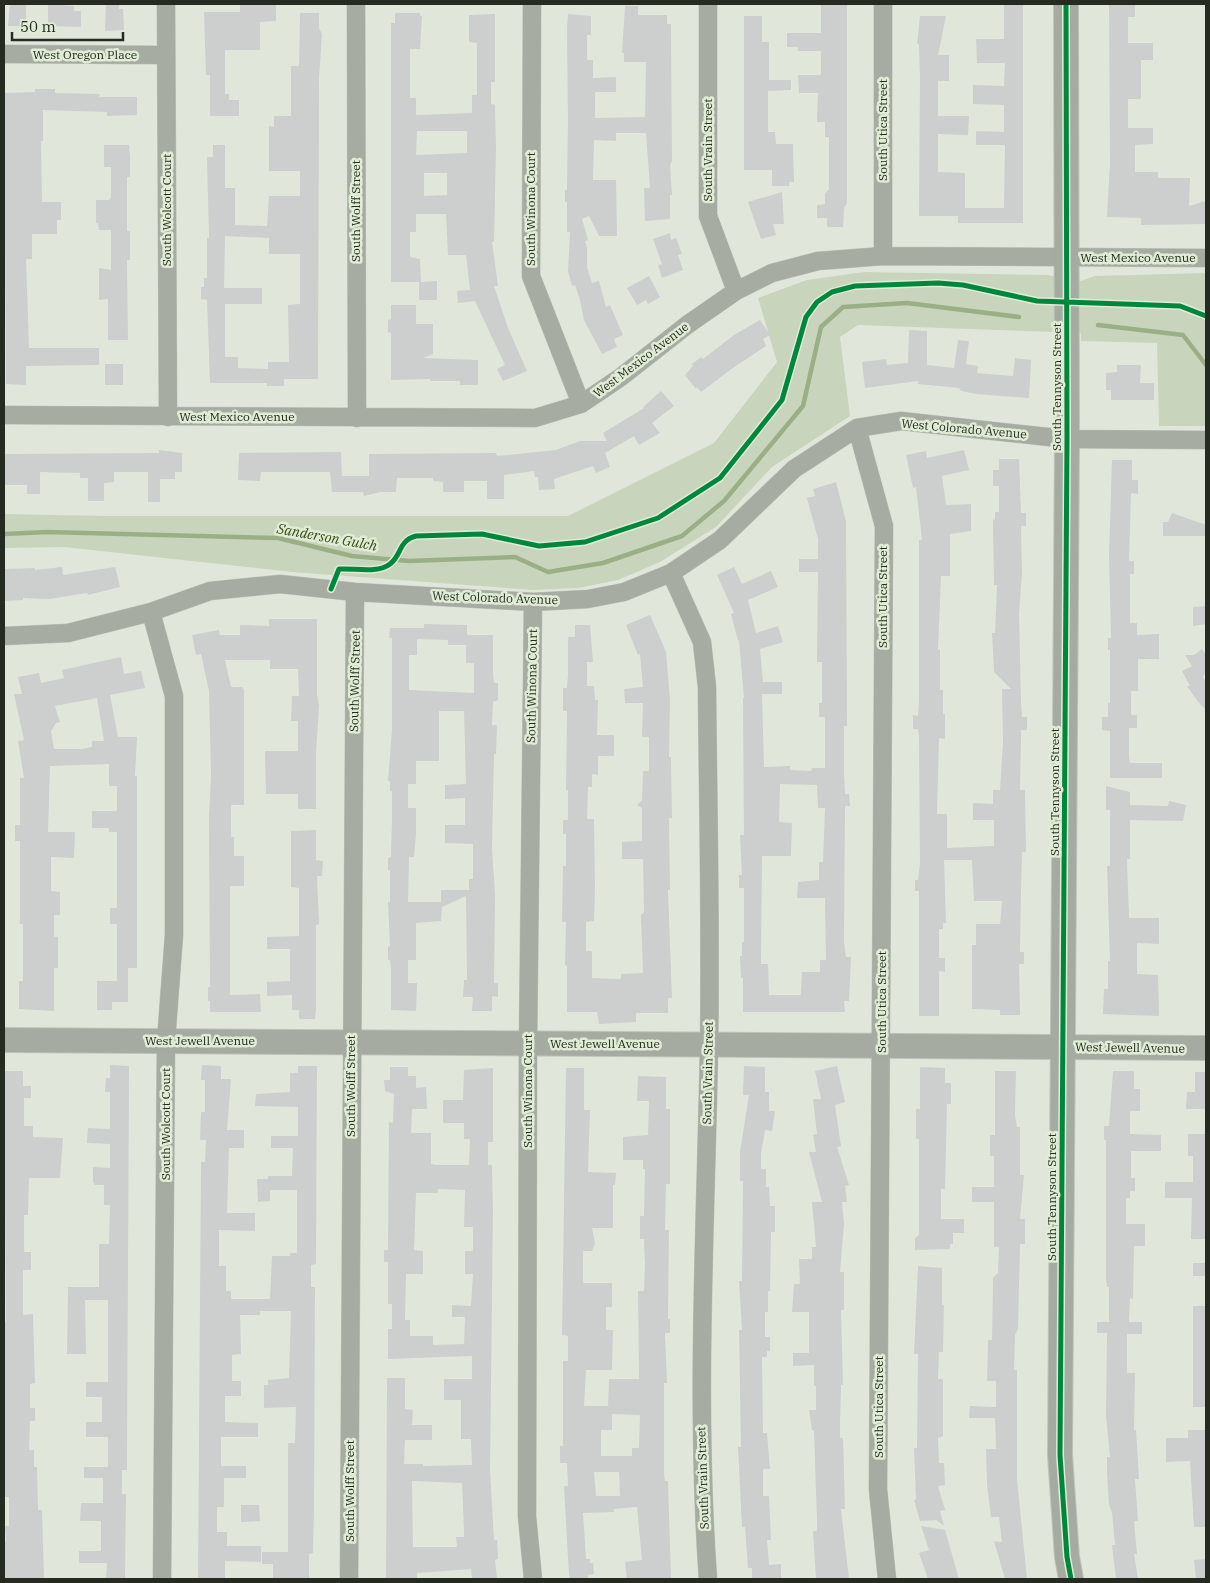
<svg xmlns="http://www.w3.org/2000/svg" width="1210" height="1583" font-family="'IBM Plex Serif',serif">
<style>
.green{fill:#c8d5bc}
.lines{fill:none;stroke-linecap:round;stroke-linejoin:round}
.stream{stroke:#9baf87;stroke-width:4.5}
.building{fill:#cccfce;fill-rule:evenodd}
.street-casing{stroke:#bfc4ba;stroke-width:19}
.secondary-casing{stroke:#bfc4ba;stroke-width:26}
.street{stroke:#a7aca3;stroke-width:18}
.secondary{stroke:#a5aba1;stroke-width:24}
.cycleway-casing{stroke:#e0ecd5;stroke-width:8}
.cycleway{stroke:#00873e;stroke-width:5}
.labels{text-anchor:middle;stroke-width:5;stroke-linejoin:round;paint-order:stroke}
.street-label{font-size:12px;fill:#262b22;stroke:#e0ecd5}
.water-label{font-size:14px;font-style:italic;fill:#344c13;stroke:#e0ecd5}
</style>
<rect width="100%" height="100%" fill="#e0e7da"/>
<path class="green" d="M864 272 1047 275 1081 281 1095 276 1206 273V426H1159L1157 343 1081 341V333L858 325 840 337 850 416 772 467 716 527 660 562 618 580 578 588 533 590 292 572 64 547 4 548V514L107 516H568L714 443 777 362 758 298 807 280Z"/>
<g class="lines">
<path class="stream" d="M1098 325 1183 335 1206 365
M4 534 47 532 278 538 352 556 409 561 515 557 548 572 603 563 682 536 724 501 803 406 821 327 843 307 907 303 1019 317"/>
</g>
<path class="building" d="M10 4H26V26H8Z
M48 4 74 6V11H81V27L48 26Z
M106 4H119V9H123L124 30 105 31Z
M240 4H276V21L260 22V50H225V94H229V100H239V116H210V75H206L204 12H240Z
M821 4H847V203L844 208 843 227H827V218H817V205L825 204V194L829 189V137H825V122H817L818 93H799L798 75H821V51H798V47H787V33H821Z
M1004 4H1023V223H958V216H919L920 78 919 44H917L920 16H946L938 55H949V81H938V116H969L968 135 938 134V172L965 173V208H1004L1005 145H976V131L1004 132V105L973 104V85L1004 86 1005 63H977L976 39H1004Z
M1109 4H1135V17H1128V43H1153V60H1141V99H1128V128H1153V144L1135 145V172H1158V178H1190L1189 206 1206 201V224L1141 225V218L1107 217 1110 163Z
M625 6H638V15H667V24H671L672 161 670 165 672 195H670V219L645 221 644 188H650L646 133H616V141L594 140 593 180H616L617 236H599L589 216 582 219 588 240 585 241 587 247V267L592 283 599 281 606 307 610 305 623 335 614 339 617 347 602 354 584 320 580 300 575 285 572 286 568 271 570 232H567V202H565V190H567L568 121 567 28 568 14 591 16V35H587V60H593V78L616 77V92H595V118L645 117 646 62H624V53H622Z
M300 13H319V28L322 34 319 78 318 379H284V386H267V383H210L207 300 201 299V287H204V278H207V238H209L207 157H213V145H225V188H235V225L267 226 269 196H300V171H269V126L274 127V116H291V66H299ZM225 236 269 238V254H300V304L288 305 289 362H268V369L238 368V357H225V304H262V288H224Z
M395 13H420V16H422L420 49H410V98H416V115L472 113V95H477V43L469 42V15L495 14V82H491V104L495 105 496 149 494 242H492L498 286H494L508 328 527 371 503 381 497 369 505 365 475 301 458 303 457 291 470 290 466 255H448L446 214H416V232H410V257L420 259 421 282 437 281V300H419V282H391V23H395ZM417 131H467V153L416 155ZM424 173H447V195L424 196Z
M744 16H762V42H769V80H791V90L768 91V132H775L776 144H793L794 182H789V186H772V170H744Z
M35 89H55V93L100 94 99 97H137V115L107 116V112L43 110V141H41L42 202H61V220H57V234H32V259H26L29 348H99V365L26 366V385L6 384 4 93 35 92Z
M104 145H129L130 157V177H127V231H130V260H127L128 340H108V299L99 300V268L111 270V230H99L98 223H96V200H109L111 197V167H104Z
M782 192 784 224H773L776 235 761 239 748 202Z
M670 233 671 240 676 238 682 254 678 255 683 270 662 278 658 265 662 264 653 239Z
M649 276 660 297 648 304 646 300 637 305 627 288Z
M391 305H416V324H433V354L423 358 478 360V385H460V381H430V379L391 380V333L388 332V320L391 319Z
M760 320 770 335 763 339 766 346 730 370 701 392 697 387 696 389 685 375 693 366 692 364 701 357 703 359 734 335Z
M909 330 927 331V365L954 368 958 340 969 341 966 364 978 366 977 373 1013 376 1015 358 1031 360 1029 398 976 394 961 391 959 388 918 384V381L865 388 862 362 886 359 887 365 908 363Z
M105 364H123V385H105Z
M1117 365H1141L1140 383H1154V400H1111V390H1106V373L1117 372Z
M661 391 674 406 652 423 660 433 639 445 634 436 605 453 610 467 596 473 593 466 554 479 555 489 539 490 538 477H535L534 471 504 475V499H487V481H464V492H443V482L433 481V478H397L396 492H380L364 496 363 492H332L330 472H261L260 481 238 480 239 453 341 452 342 476H369V454L496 453 497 456 556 450 580 441H607L603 433 644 408 643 407Z
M159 450 182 453V472H175V479H160V502H148V472H114V482L104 483V501H88V478H80V473L40 472V494H27V485H4V454L159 453Z
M964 450 969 470 942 476 946 505 971 504V531L950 534V576H941L938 650H940V690H943V714H945V739L939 738 937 814H947V848L994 846V820H973V803L993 804V790H1000L1003 743 1002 689H1011L994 672 992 633H995L997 585H994L993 520 995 519V512H999V486H993V470H999V459H1019L1021 513H1026V526H1021L1022 574 1019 614 1021 702 1022 717H1027V730H1021V739L1020 790H1025L1026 852H1022L1021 893 1020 952H1024V964H1019L1020 1015H1000V1010L972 1009V945H976V924H1000L1002 901H974L972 860H944L946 923H943V929H939V958H945V972L939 971V1016H919V891H915V880H918L920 864 919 736 918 729H913V715L918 716 919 701V540H922L916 487 913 488 906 455 926 451 927 458Z
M1112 460H1132V480H1138V494L1131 493 1129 561H1134V574H1130V623H1137V635L1159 634V659H1138V691H1131V715H1137V728H1129V757L1130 763H1162V778H1110V731L1102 730V717H1108V703H1110V650H1108V638H1111L1109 556Z
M836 482 846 521 847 726H844V773L845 794H849L850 806H845V813L844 942 846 957H851L849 1001H844L845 1012H743V978H741L740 956H742V942H744V888H739V875H742L740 835H744L743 698H744L739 640 738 641 731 614 734 613 717 575 734 567 742 584 771 571 778 587 748 600 756 633 778 626 783 642 760 649 763 682H782V694H762L764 767 790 766V770L811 771 812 768H825V717H819V703H822V662H817L818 572H799V559H818V539L807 498 815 496 813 489ZM780 784 817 785 818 808H825L823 862H819V880L798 882 797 898H825L826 960H820V972H802L801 995H769L768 964H761L762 856H791L792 823 779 822Z
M1172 513 1206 525V536H1163V522H1168Z
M62 567 63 575 115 567 120 587 88 595 87 593 49 599 23 598V600L4 601V569L35 568V570Z
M1206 606V624L1193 626V607Z
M650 615 666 652 670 700 669 757H671L672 818H669L670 890H668L672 998H668V1013H636V1022L599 1024 597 1012H567V966L565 965 566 922H562L563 866H566V834H563V820H568V790H566L567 711H563V688H567L568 675V637H575V625H590L593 662H587V686H594L595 700H598L597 735H614V756H598V775L592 774V787H588L587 819H594L595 889 594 921 586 922V951H592V978L619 979H621V974L643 973 641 915 644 912 643 859H622V842L642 841V808L637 805 642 800 643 771H649V737H642L643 703H625L624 689 643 687 640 654 638 655 626 625Z
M269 619H317V695L319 705 316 755V809H298V794H266L265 751H298V721H291L292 696H299L298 669H270V660H225L231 687H242L244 690V805H231V837H234V856H244V886H230V995L260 994 261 1012H210V1001H208V987H210L209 819 211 775 209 691 201 654 196 655 192 635 219 630 220 635H240V625L269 626Z
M424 624 467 625V635H493V673L494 683H498V700L493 702 492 725H497L496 754H494L492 849 495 894 494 983H498V997L492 996V1011H472L473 997H463L464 980H467L466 896 442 907 441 921 416 923V960H408V983H417L416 1011 391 1010V969L390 960H388V947L390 946 388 902H390V870H388V858L391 857 392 820V791H390V781H388L392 730V638H389L390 628H424ZM417 639 448 640V645H466V663H474V693L409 690V655H417ZM439 711H464L466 784 445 785V799L465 798V825H445V843L473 844V879H469V890H441V902H408L409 857H414L416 834V808H408V784H416V761H439Z
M1202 649 1206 655V671L1203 677 1206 682V710L1198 702 1187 686H1190L1182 671 1192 666 1185 655H1194Z
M121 657 124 674 141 671 145 688 110 695 118 737H137L135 776H137V968H128V1002H112V1010H97V981H117V924H110V908H117V832H109V828H92V811H117V786H109V764L50 766 48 832H75L74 858 51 857V891L60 892V915H54V937H58V968H54V1011L19 1009V981H23V924H20V841H15V825H20V778H24L18 741 24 740 14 694H22L18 677 39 673 41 683 64 678 62 670ZM97 698 104 741H92V747L82 749H54L51 731 56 723 60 722 55 706Z
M1106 786 1130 792V805L1168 806 1169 801 1186 805 1183 821 1130 820V859H1127L1129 918H1159V944L1137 943V974L1158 975 1159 1016 1103 1014 1104 989H1108V961H1110L1107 866H1110V810H1106Z
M316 830V860L323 861 322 876H317L319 924 316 925V1010L315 1019H299V1010H292V995L267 996V982L290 981V949H267V937L299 936V888L291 887V831Z
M110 1065 129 1066 127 1470H122V1494H126L125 1579H106L107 1563H79V1551H101V1521H80L81 1503H103V1478H84V1467H108V1437H86V1422H102V1397H86V1382H108V1300H85L86 1354H67L68 1287H99V1244H109L110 1205H104V1185H95L93 1182V1167L110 1168V1144L87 1143 88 1128 110 1129V1092H105L106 1078H110Z
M202 1065 221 1066V1079H231L227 1130H244V1148H229L227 1213H255V1231L219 1230V1266H226V1291H231V1299H270L272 1256H290V1253H297V1190H270V1201L258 1202 257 1179H268V1176H292L293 1148H271V1136H298V1107L255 1106 256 1094 290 1092V1073H298V1066H317L316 1264 311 1265V1287H315L314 1509 313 1553 309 1554V1579H273V1564H262V1552H288V1443H295L296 1407 264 1408V1385H268V1380L289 1378 291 1311H260V1315H240L241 1354 232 1355V1381H241V1396H225V1422L258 1423V1437H221V1466H246V1478H224V1507H217V1532H227V1546H261V1562L225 1561V1579H198L201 1162H205L206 1140H200L201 1112H205V1080H201Z
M744 1066 765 1067V1092H769V1111H775L772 1131 765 1130 761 1154V1169H766V1187H769L770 1206H775V1232H771L770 1291H768V1312H765V1337H770V1351H767V1357H762L763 1433H767L770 1469H763V1496H769L771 1540H767L769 1565 781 1564V1579H752V1568H748L745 1527H742L738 1447H741L739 1330H742L739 1281H742L743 1181H740V1152L749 1095H743Z
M837 1066 845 1102 835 1105 841 1146 837 1147 849 1185 845 1186 847 1202H842L844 1224 840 1272H844V1310H841L843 1385H841L840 1422V1438H843L845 1509H841L849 1579H816L813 1531H817V1522L814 1430H812L809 1410H816V1386H814V1365L793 1366V1353H809V1312H792L794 1284H800L799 1259H812V1247H816L812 1202H822L809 1152H816L813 1135 817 1134 813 1099H821L815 1071Z
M390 1067H408V1076H416V1088L426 1087 427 1109H412L411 1133H431V1164L436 1165H469L470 1139H464V1123H443V1100H463L464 1070 493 1068V1142H488V1165H492L493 1210 490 1469 494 1540H497L498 1559 495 1560 497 1579H472L471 1569 417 1573V1579H386L387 1378H405V1409L413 1410 412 1425H432V1440H405L404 1464H423V1466L472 1465 471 1439H461V1400H444V1379H472V1356L388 1359V1329H392V1304H388V1262H384V1250H388L389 1122 393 1123 394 1094 385 1091 384 1080H390ZM438 1189 465 1190 464 1227H473V1251H465V1274H473L471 1306 452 1305V1317H465L464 1344 433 1345V1336H410V1320H405L406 1274H423V1251L414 1250 416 1193H438ZM412 1481 462 1483 464 1530V1537H456L457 1547H413Z
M920 1067 945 1068V1083H951V1104H947L945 1189H941V1219H964V1233H953V1244H950V1249L915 1250V1238L919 1235V1139H916V1109H920Z
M566 1068H584V1110H590L588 1172 616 1173 615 1185H613V1228H592L595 1243 592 1251H583V1283H612V1307H606V1330H613L612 1370H586L584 1406H608L609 1379H639L638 1291H644L645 1265 644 1239H640V1216H644L645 1169H643V1160H623V1137L648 1135 649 1101H637L638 1076 666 1077V1109H670V1184H666L665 1230H669L668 1319H670V1333H665L667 1383H664V1475L665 1481H668L671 1579H627L625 1562 642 1560 637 1507 614 1509V1512L583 1513 586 1559H590V1563H593L594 1574 588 1575V1579H570L569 1575 564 1486H568L567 1463H560V1446H563V1361H568V1336L562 1335ZM612 1414 640 1415 639 1448H632V1456H601V1430H612ZM594 1472H619L620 1496H596Z
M4 1071H23V1086H31V1098H24V1126H33V1137L63 1138 60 1178H29L28 1215H24V1252H31V1270H23V1315L33 1314 35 1383 30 1384V1408H35V1421H30L29 1450H34V1467H37L38 1510H42L44 1579H4V1541H6L5 1526H9V1497H4V1322H6Z
M995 1071H1016L1015 1115 1017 1127H1020V1175H1024L1020 1219H1025V1244H1020L1018 1329 1015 1335 1014 1370H1017V1479L1027 1579H1005L994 1541 1002 1542 999 1517H991L987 1485 986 1449H996L995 1418H969L970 1406 996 1407V1381H987L988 1340H992L993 1278 998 1273 999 1247H994V1202H972V1187H994V1156H990V1135H995Z
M1113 1071H1134V1089H1140V1111H1130V1134L1161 1135V1151H1131V1178H1135V1191H1130V1198H1126V1224H1145V1246H1134L1133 1299 1130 1298 1129 1322H1142V1334H1127V1373H1135L1134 1430H1136L1139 1479H1135L1138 1521H1134L1137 1554H1134L1138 1579H1116L1112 1545H1115L1112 1512 1109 1505 1107 1474V1457H1110L1106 1416 1107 1333H1097V1322H1109V1287H1107L1106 1280V1140H1104V1126H1109Z
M1195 1072H1206V1109H1186L1187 1092H1195Z
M1188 1134H1206V1239H1191L1192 1198H1165V1182H1193V1156H1188Z
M1193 1263H1206V1276H1193Z
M918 1266 942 1268V1305H944L943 1352H939L938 1379H943V1436L938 1438 939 1463H944L945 1485 938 1486 945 1510 940 1511 944 1526 936 1520 920 1521 914 1500 916 1499 914 1448H917L918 1354H914Z
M1193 1306H1206V1407H1193Z
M1188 1430H1206V1527H1194L1190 1461 1166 1462V1438H1188Z
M241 1505H259L260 1521 241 1522Z
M921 1526 945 1530 959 1579H928L919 1553 929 1550Z
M1206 1559V1579H1196L1194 1560Z"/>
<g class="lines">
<g class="street-casing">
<path id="street" d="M166 4 168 417
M356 4 357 418
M532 4 531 276 581 404
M708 4V216L736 291
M4 54 166 55
M883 256V4
M4 415 535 418 581 404 621 377 687 325 736 291 772 273 818 261 883 256 1206 258
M857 428 884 526 878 1489 887 1579
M671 573 702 642 707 687C708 807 711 926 709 1046 706 1224 695 1401 708 1579
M533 602 528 1044 527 1516 533 1579
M151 612 174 696V935L166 1041 162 1579
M4 636 68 633 151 612 210 591 280 584 355 592 533 602 588 599 624 592 671 573 720 540 794 469 857 428 901 421 1067 439 1206 440
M349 1579 355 592"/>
</g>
<g class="secondary-casing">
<path id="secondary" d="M1066 4 1067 439 1060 1455 1067 1557 1071 1579
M4 1040 1206 1048"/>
</g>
<use href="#street" class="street"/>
<use href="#secondary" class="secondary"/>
<g class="cycleway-casing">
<path id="cycleway" d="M1066 4 1067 439 1060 1455 1067 1557 1071 1579
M331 589 339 569C355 568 377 574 390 564 402 555 398 541 416 536L482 534 539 546 585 542 658 518 720 478 782 400 806 317 817 302 832 292 855 286 938 283 963 285 1037 301 1180 306 1206 316"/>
</g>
<use href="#cycleway" class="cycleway"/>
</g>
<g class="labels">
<g class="street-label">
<text x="85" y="59">West Oregon Place</text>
<text transform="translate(883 130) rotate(-90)" y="4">South Utica Street</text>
<text transform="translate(708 150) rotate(-90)" y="4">South Vrain Street</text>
<text transform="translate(531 209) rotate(-90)" y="4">South Winona Court</text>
<text transform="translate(167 210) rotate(-90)" y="4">South Wolcott Court</text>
<text transform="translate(356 211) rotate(-90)" y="4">South Wolff Street</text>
<text x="1138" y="262">West Mexico Avenue</text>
<text transform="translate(641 360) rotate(-37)" y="4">West Mexico Avenue</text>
<text transform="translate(1057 387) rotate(-90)" y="4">South Tennyson Street</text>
<text x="237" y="421">West Mexico Avenue</text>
<text transform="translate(964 429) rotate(5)" y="4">West Colorado Avenue</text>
<text transform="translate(883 597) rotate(-90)" y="4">South Utica Street</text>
<text transform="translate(495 598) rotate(2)" y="4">West Colorado Avenue</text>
<text transform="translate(355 681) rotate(-89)" y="4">South Wolff Street</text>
<text transform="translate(532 686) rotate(-89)" y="4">South Winona Court</text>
<text transform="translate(1055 792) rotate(-90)" y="4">South Tennyson Street</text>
<text transform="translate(882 1002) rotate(-90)" y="4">South Utica Street</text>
<text x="200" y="1045">West Jewell Avenue</text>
<text x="605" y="1048">West Jewell Avenue</text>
<text transform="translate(1130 1048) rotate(1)" y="4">West Jewell Avenue</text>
<text transform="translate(708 1073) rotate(-89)" y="4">South Vrain Street</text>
<text transform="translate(351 1086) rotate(-90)" y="4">South Wolff Street</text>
<text transform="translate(528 1091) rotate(-90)" y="4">South Winona Court</text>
<text transform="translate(166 1124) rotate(-90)" y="4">South Wolcott Court</text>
<text transform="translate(1052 1197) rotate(-90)" y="4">South Tennyson Street</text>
<text transform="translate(879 1407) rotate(-90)" y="4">South Utica Street</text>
<text transform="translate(703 1478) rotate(-92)" y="4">South Vrain Street</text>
<text transform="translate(350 1491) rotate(-90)" y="4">South Wolff Street</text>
</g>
<g class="water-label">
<text transform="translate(327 537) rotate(10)" y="5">Sanderson Gulch</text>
</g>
</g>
<rect width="1210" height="1583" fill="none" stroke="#262b22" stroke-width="10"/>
<path d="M12 32v8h111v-8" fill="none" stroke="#262b22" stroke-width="2.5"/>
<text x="20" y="32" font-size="15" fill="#262b22" stroke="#e0ecd5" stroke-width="4" paint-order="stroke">50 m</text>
</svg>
